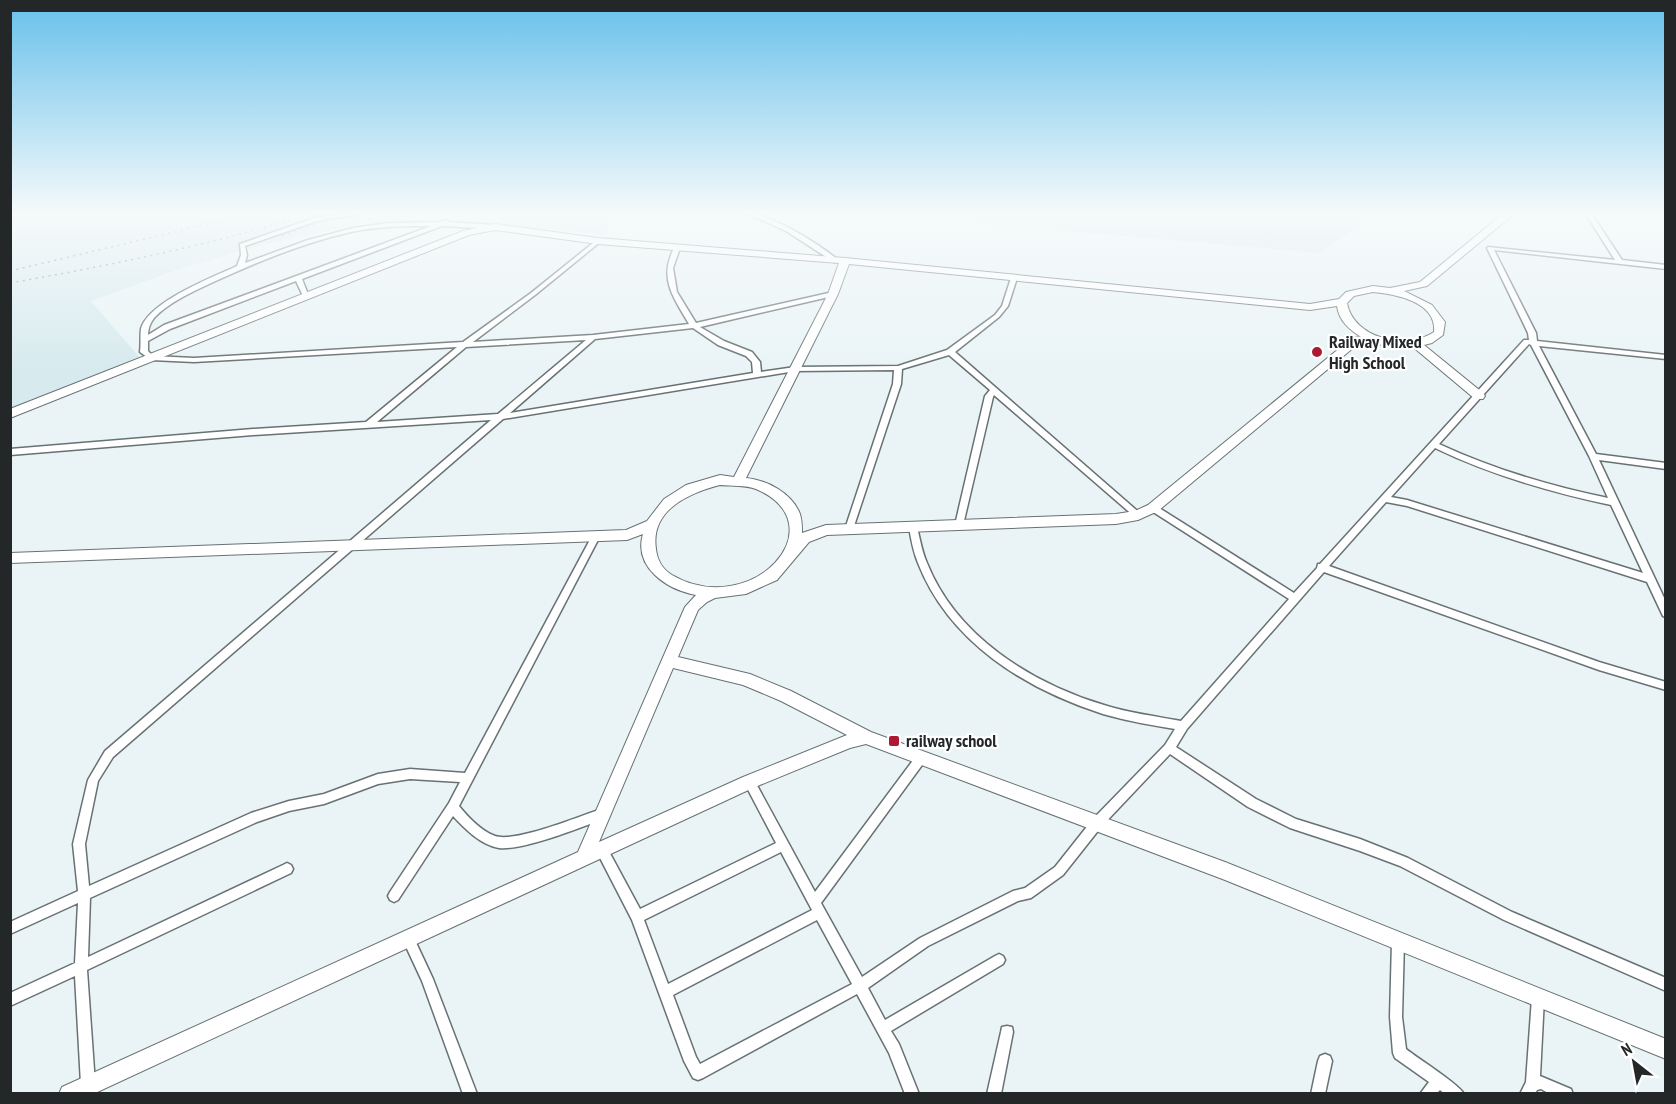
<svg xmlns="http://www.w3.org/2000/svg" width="1676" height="1104" font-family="'PT Sans Narrow',sans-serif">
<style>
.built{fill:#d7eaee}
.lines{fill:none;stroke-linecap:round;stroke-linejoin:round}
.street-casing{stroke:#687173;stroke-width:3}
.secondary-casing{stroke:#687173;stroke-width:2}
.street{fill:#fff;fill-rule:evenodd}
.secondary{fill:#fff;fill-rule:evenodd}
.rail{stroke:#8c9394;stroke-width:1.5;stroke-dasharray:2 4.5;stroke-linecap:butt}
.poi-dot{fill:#ad1833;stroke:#fff;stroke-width:2}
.labels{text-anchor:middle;stroke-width:4.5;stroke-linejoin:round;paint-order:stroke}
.poi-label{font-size:18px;font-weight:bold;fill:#232728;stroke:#fff;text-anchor:start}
</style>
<rect width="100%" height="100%" fill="#eaf4f6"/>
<path class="built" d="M10 213H613L604 235 437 217 371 221 258 246 182 268 91 301 140 358 11 408Z
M857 213H1377L1320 253Z"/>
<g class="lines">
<g class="street-casing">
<path id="street" d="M342 213H357L354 215 317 221 245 246 247 255 245 263 308 240 353 228 388 223 440 222 446 220 449 222 495 225 498 227 495 229 442 226 302 279 309 297 308 298H304L296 281 170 329 148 341V351L153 356 194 358 463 342 531 293 598 239 600 240V242L535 295 473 342 593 335 689 324C677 303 661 283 670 258 672 252 673 249 677 246L680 248 673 268 677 292 696 323 833 292 836 294 833 296 700 327 724 341 752 352 760 362 761 372 795 367 898 366 947 350 995 315 1002 306 1011 278 1014 276 1017 278 1008 306 999 317 955 352 1142 515 1138 518 1135 517 994 395 993 397 963 525 959 528 956 527 955 525 985 396 990 390 949 355 902 369 901 384 853 529 849 532 845 529 893 384 894 370 795 371 503 419 113 757 98 781 85 844 89 886 251 813 289 801 324 794 378 774 410 769 465 773 592 536 596 533 600 536 459 806C468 817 481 831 495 836 516 843 579 816 602 809L606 810 608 814 606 818C582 827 522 851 499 848 481 845 465 829 453 816L398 900 394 902 390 900 388 896 390 892 449 803 460 782 410 779 378 784 324 804 289 811 257 822 90 898 88 957 283 865 287 863 291 865 293 869 291 873 87 970 95 1084 93 1089 88 1091 83 1089 81 1084 75 976 10 1006V993L75 963 78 903 10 934V922L78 891 73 844 88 780 105 751 491 420 253 435 10 455V449L253 429 366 422 457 347 194 362 151 360 140 352C141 345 140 336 141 329 148 302 213 277 237 266L241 255 240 244 314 218ZM406 226H431L164 325 148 335C148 329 150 323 154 318 168 303 190 293 209 284 254 263 302 243 351 232 369 228 388 227 406 226ZM693 328 718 345 746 356 752 362 753 373 510 413 595 339ZM586 340 498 414 377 422 466 347Z
M746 213C770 213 821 245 839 261L834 262 786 231Z
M1585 213H1591L1622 260 1666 265V269L1494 250 1536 333 1537 341 1666 355V359L1539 346 1596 454 1666 463V469L1599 460 1666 602V617L1663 616 1647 582 1407 506 1386 502 1329 566 1599 662 1666 682V690L1599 670 1324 572 1187 729 1176 747 1256 799 1296 819 1360 839 1408 858 1512 912 1666 978V991L1504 920 1400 866 1360 851 1290 828 1248 807 1170 754 1101 827 1063 875 1031 898 1018 901 928 946 868 988 885 1020 995 956 999 954 1003 956 1005 960 1003 964 891 1031 899 1044 919 1094H905L889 1053 857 994 703 1078 698 1080 693 1078 684 1061 632 920 598 854 596 850 598 846 602 844 606 846 640 909 776 843 744 782 745 778 749 777 753 778 815 892 917 755 921 753 925 755 926 758 925 761 821 903 862 977 920 938 1013 891 1025 888 1055 867 1093 819 1165 745 1175 729C1151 725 1127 721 1103 714 1025 689 949 642 918 563 913 551 911 539 909 527L910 525H916L917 527C920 539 922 552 927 563 956 636 1031 683 1104 705 1129 713 1155 716 1181 721L1289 599 1150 510 1149 508 1150 506H1156L1294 593 1317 568 1318 564H1320L1524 340H1529L1528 333 1487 248 1488 247 1615 260ZM1529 344 1531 345 1589 456 1608 498C1549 486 1493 469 1439 444ZM1435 448C1491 475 1550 492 1611 505L1643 573 1407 500 1391 497ZM781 852 812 910 668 984 644 920ZM817 920 852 984 700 1064 696 1057 673 995Z
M408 932 412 934 433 979 477 1094H463L422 981 402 938 404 934Z
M1398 935 1402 937 1404 941 1402 1017 1406 1049C1417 1058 1459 1084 1464 1094H1445L1440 1090 1436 1094H1420L1429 1082 1395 1058 1393 1053 1390 1017 1392 941 1394 937Z
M1538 992 1542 994 1544 998 1540 1076 1571 1089 1573 1094H1550L1541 1089 1537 1090 1535 1094H1520L1526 1082 1532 998 1534 994Z
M1007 1026 1012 1027 1013 1032 1001 1094H987L1001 1032 1002 1027Z
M1325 1054 1330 1056 1332 1061 1325 1094H1311L1318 1061 1320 1056Z"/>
</g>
<g class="secondary-casing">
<path id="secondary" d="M1504 213H1515L1427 286 1404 291 1432 305 1445 322 1443 335 1432 343 1424 345 1483 393 1485 396 1483 399H1475L1413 347 1359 343 1158 511 1138 520 1116 524 827 535 809 542 777 580 746 594 715 598 707 602 698 610 678 657 750 674 791 691 871 732 1225 862 1666 1039V1059L1225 880 866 744 850 748 755 787 93 1094H59L62 1087 578 852 685 607 696 595C667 590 633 567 643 534L627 540 10 563V553L626 530 647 521 664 499 686 485 720 475 734 477 828 294 839 263 598 244 495 230 469 235 10 418V409L463 231 495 224 598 238 845 258 1310 304 1339 299 1346 292 1373 286 1390 288 1420 282ZM849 264 1310 310 1337 306C1339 321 1349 329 1361 337L1352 338 1148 505 1135 511 1116 514 826 525 802 533C802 527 802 520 800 514 792 493 767 480 746 478L838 294ZM1373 292C1396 294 1437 302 1434 332 1406 351 1353 338 1347 303L1354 296ZM720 485C731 486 746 485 756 489 839 525 752 621 672 575 662 569 657 559 656 549 650 510 689 493 720 485ZM673 668 743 685 781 701 847 735 743 777 599 842Z"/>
</g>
<use href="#street" class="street"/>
<use href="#secondary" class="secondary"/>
<path class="rail" d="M282 236 345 213
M10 271 254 213
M10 283C113 265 214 244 314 213"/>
</g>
<linearGradient id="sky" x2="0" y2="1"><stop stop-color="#67c0ea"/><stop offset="0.58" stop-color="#f6fafb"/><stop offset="1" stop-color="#f6fafb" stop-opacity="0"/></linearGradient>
<rect width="1676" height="368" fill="url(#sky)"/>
<g class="poi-dot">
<circle cx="1317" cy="352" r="6"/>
<rect x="888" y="735" width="12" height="12" rx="3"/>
</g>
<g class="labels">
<g class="poi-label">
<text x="1329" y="348">Railway Mixed<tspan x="1329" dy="21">High School</tspan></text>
<text x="906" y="747">railway school</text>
</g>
</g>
<rect width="1676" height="1104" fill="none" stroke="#232728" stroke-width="24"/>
<g transform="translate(1634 1062) rotate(329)" stroke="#ffffff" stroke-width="4.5" paint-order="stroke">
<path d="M0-4.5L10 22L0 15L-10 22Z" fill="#232728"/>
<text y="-9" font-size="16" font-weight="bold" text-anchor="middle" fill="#232728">N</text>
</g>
</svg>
